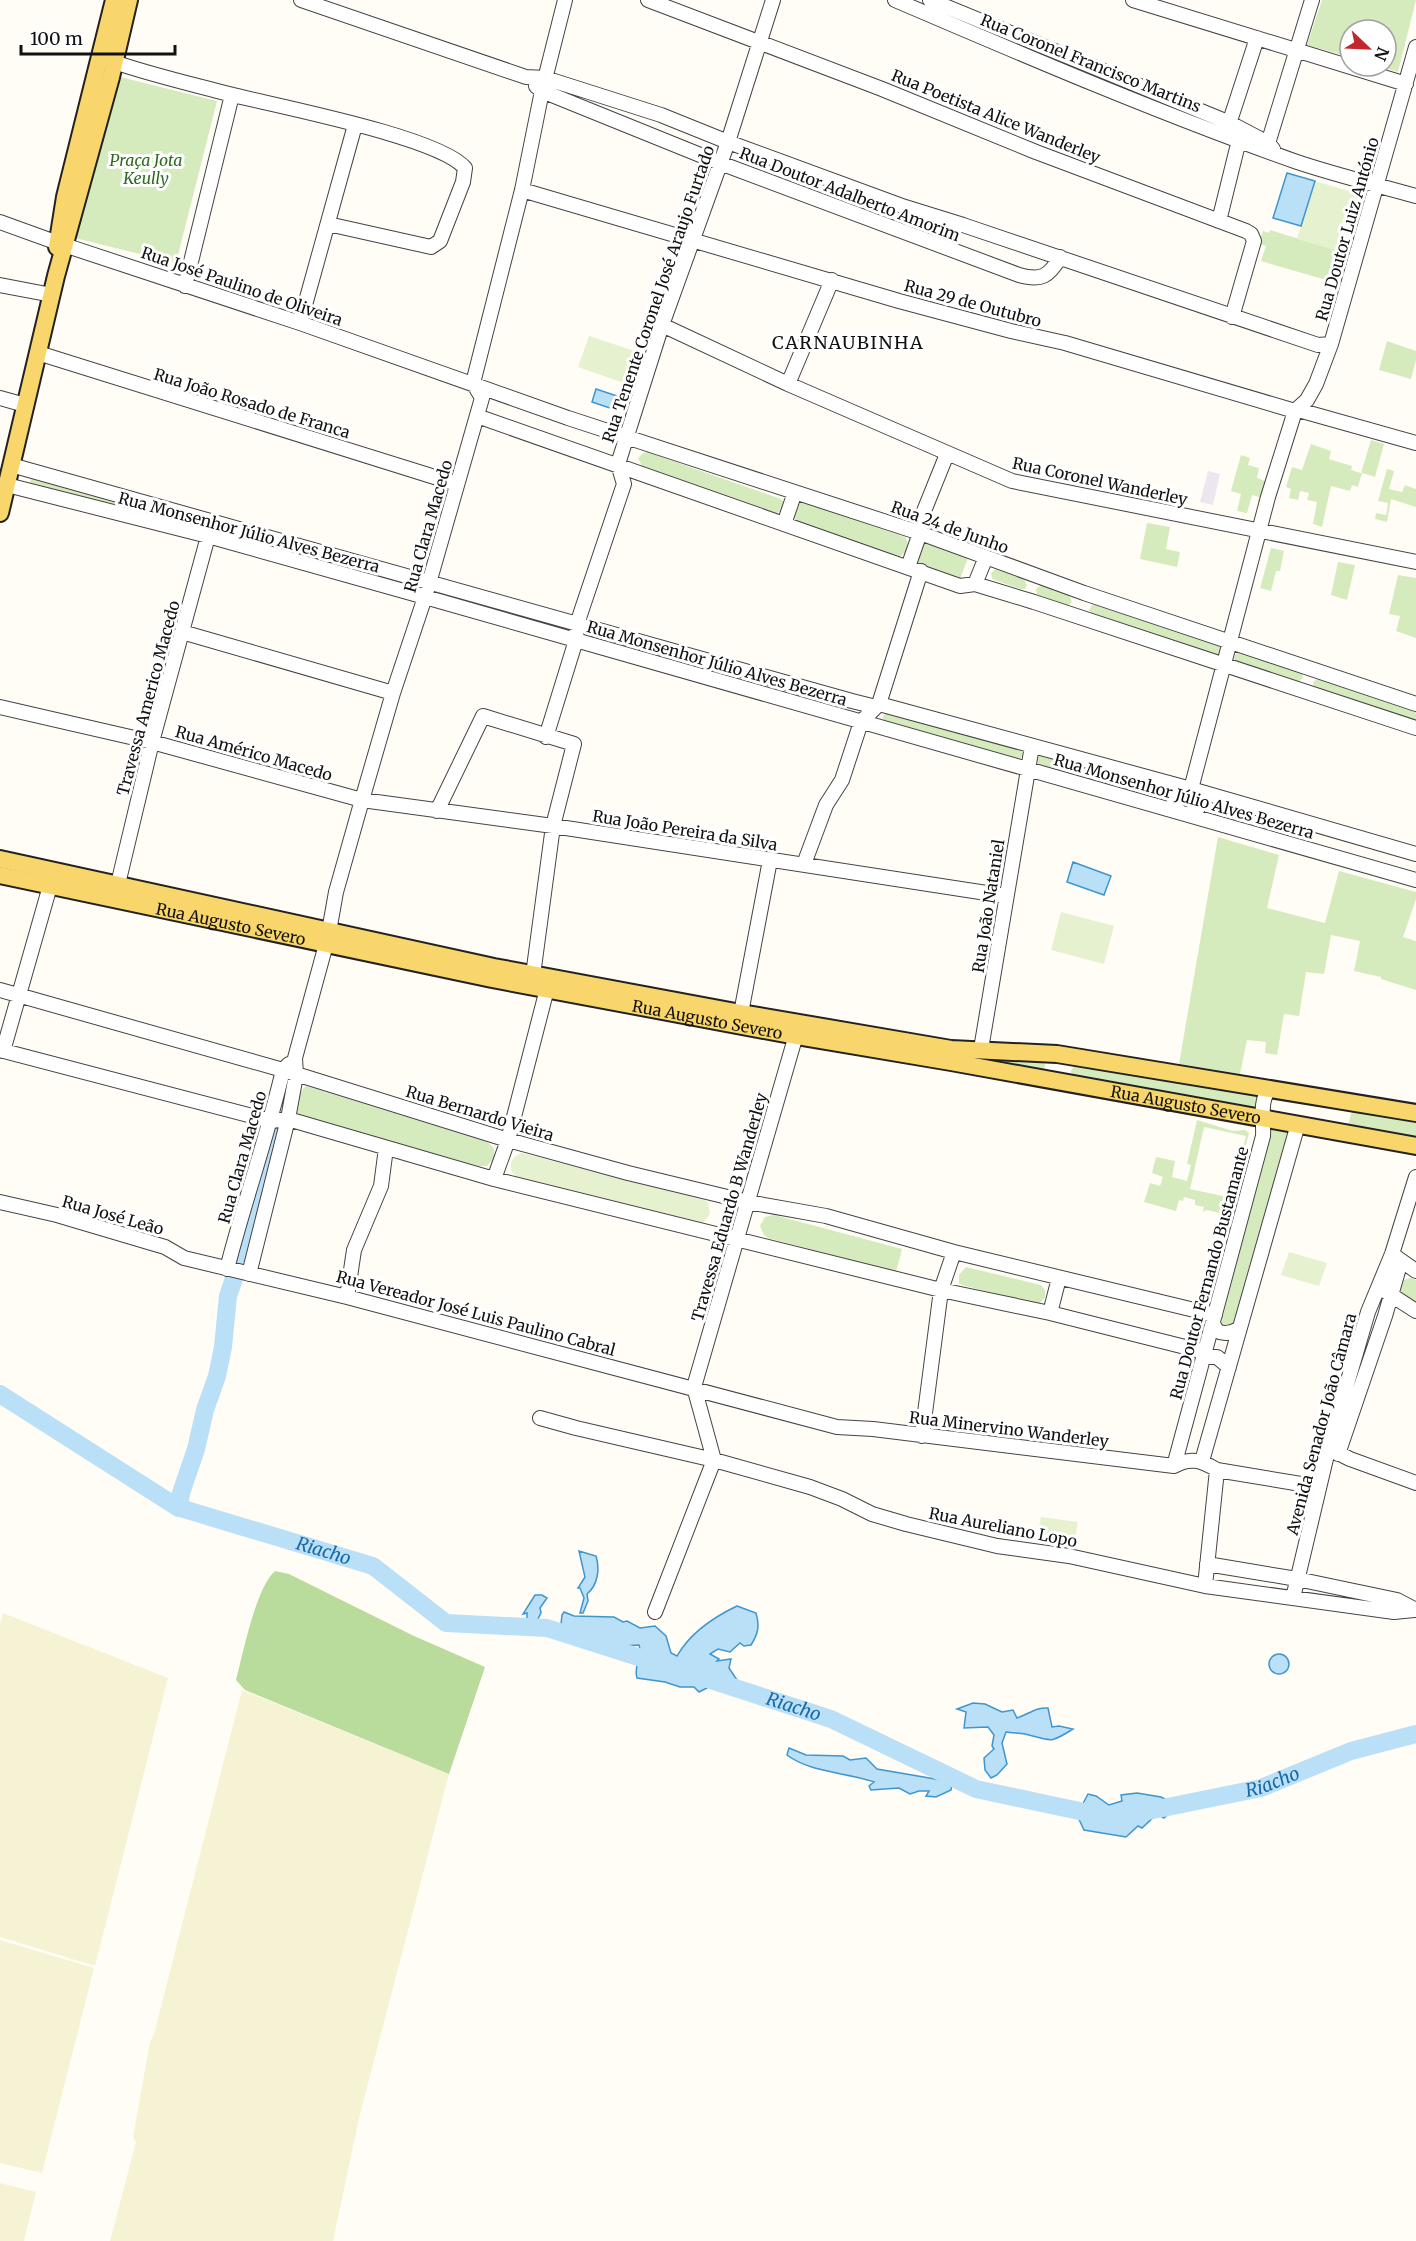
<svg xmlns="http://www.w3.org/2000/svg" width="1416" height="2241" font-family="Merriweather,serif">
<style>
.industrial{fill:#eee6ef}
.farmland{fill:#f6f3d4}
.green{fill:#d5ebbd}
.forest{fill:#b9dc9c}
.pitch{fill:#e6f2cf}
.water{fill:#b9e0f7;stroke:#3f96cf;stroke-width:1.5}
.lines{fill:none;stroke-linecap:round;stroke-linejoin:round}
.river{stroke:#b9e0f7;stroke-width:18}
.minor-casing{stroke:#444;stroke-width:16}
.major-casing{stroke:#222;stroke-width:20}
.minor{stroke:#fff;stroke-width:14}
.major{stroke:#f9d66b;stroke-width:16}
.labels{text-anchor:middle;stroke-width:6;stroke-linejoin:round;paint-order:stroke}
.street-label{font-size:16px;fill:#111;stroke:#fff}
.park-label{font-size:16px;font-style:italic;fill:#2f6b1f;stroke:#fff}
.neighbourhood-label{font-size:18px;letter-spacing:1.5px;fill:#111;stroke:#fff}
.water-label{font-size:18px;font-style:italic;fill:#1768a6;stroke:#fff}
</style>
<rect width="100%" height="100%" fill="#fffdf5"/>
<path class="industrial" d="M1208 471 1220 474 1213 505 1200 502Z"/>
<path class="farmland" d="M3 1613 168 1678 95 1966 0 1937V1624Z
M242 1690 449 1774 360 2114 333 2241H110L136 2142 133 2137 150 2042 154 2034Z
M0 1940 94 1968 42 2173 0 2163Z
M0 2183 36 2192 24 2241H0Z"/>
<path class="green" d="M1322 0H1416L1398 72 1379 66H1386V30H1350V57L1307 45Z
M116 76 217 101 176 263 75 238Z
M1270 230 1342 252 1333 282 1261 261 1266 246 1259 244 1263 231 1269 233Z
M1387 341 1416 351V360L1411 379 1379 370Z
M1371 440 1384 444 1375 477 1362 473 1358 487 1352 485 1350 491 1331 486 1322 527 1313 524 1317 502 1307 500 1309 493 1300 491 1298 500 1289 498 1291 489 1286 487 1292 467 1302 470 1311 444 1331 451 1329 459 1352 466 1351 470 1361 473Z
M647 452 781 499 785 503 781 512 776 513 642 466 638 458 643 453Z
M1241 455 1250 458 1248 465 1259 468 1257 478 1268 482 1261 503 1258 502 1259 497 1252 495 1247 513 1237 511 1241 494 1231 491Z
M1387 469 1394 471 1389 489 1402 492 1405 485 1416 489V507L1391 499 1387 522 1375 519 1376 513 1386 515 1388 503 1378 501Z
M32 476 197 522 198 525 194 529 30 483Z
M802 502 905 537C910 544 907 553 899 557L795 521C792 514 795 505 802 502Z
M1147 523 1170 527 1166 549 1180 552 1177 567 1140 559Z
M219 528 415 584 414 589 216 532Z
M924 542 968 558 960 579 916 563Z
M1271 548 1284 551 1280 571H1276L1271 591 1260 588Z
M1338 562 1355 565 1347 600 1331 595Z
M996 569 1024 579 1027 585 1025 589H1020L992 579 991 573Z
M1398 575 1416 578V638L1396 631 1400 616 1389 614Z
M1041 585 1069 595 1072 602 1069 605H1065L1037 595 1036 589Z
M436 589 555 623 553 629 434 594Z
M1092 605H1096L1221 647 1222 651 1218 655 1093 615 1089 610Z
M589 633 844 706 845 708 843 710 587 638Z
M1239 651 1302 672 1303 678 1298 682 1236 662 1234 660 1235 655Z
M1319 678 1416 712V723L1314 688 1313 682Z
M888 712 1021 750 1023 756 1018 760 883 721V716Z
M1041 754 1143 784 1144 792 1141 796 1038 766 1037 758Z
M1217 802 1225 806 1235 805 1232 810H1236L1237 812 1233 822 1214 816 1212 812Z
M1261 818 1275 823 1276 822 1286 825 1281 836 1256 829Z
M1218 837 1279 855 1267 908 1325 923 1339 871 1416 892V899L1403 937 1416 941V990L1381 979V977L1354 971 1360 941 1331 935 1324 974 1306 972 1299 1016 1284 1014 1277 1055 1265 1053 1266 1042 1247 1040 1240 1074 1179 1064Z
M806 1031 978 1057 1043 1062 1045 1064 1044 1072Z
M1075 1064 1262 1095 1259 1109 1072 1077 1071 1071Z
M306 1086 487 1142 494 1148V1158L487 1166H479L297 1115C295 1108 299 1091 306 1086Z
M1352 1111 1416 1122V1137L1348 1125Z
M1197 1120 1233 1131 1245 1130 1249 1133 1245 1149 1243 1148 1246 1136 1204 1127 1190 1189 1232 1198 1228 1215 1207 1210 1203 1212 1204 1207 1195 1205V1200L1184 1197 1183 1201 1179 1200 1176 1211 1144 1202 1150 1183 1160 1186 1163 1177 1152 1173 1156 1157 1175 1161 1172 1177 1187 1181 1191 1165 1187 1164Z
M1275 1127 1286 1130 1289 1134 1235 1326 1221 1324 1271 1129Z
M774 1215 902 1249 896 1272 768 1238 764 1235 760 1226 765 1217Z
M966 1267 1041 1285 1045 1290V1297L1040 1303 1036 1304 962 1285 959 1283V1275Z
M1410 1278 1416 1280V1304C1405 1297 1394 1294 1403 1280Z"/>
<path class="forest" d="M275 1571 289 1574 414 1636 485 1667 449 1774 245 1690 236 1680C243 1654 256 1587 275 1571Z"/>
<path class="pitch" d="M1315 181 1359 194 1342 252 1297 239Z
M589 336 635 351 624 383 578 367Z
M1061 912 1114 926 1104 964 1051 950Z
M521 1153 704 1200 708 1203 710 1214 703 1223H697L517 1178 512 1172C509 1163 512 1157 521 1153Z
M1289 1252 1327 1263 1319 1286 1281 1275Z
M1041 1517 1078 1522 1073 1549 1036 1541Z"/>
<path class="water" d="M1287 173 1315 181 1301 226 1273 218Z
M596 389 620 397 616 410 592 402Z
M1073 862 1111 876 1104 895 1067 882Z
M579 1551 596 1556C600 1569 598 1585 587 1594L588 1601 583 1613H580L584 1598 580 1588H578L585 1577Z
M535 1595H542L547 1598 540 1608 541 1613 537 1621V1632L527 1629V1613L523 1614Z
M737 1606 756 1613C760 1626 758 1634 751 1645L744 1646 740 1643 730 1652 718 1649 710 1654 719 1659 717 1661 731 1659 729 1668 739 1683 735 1686C728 1680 720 1681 712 1676L709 1687 699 1692 694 1687H680L665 1682 637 1678C633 1666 643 1655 639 1645L622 1646 618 1656 612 1657 609 1643 603 1642 599 1650 585 1648 575 1630 561 1624 562 1615 564 1612 574 1616 614 1617 623 1622 627 1621 640 1628 655 1626 666 1636 671 1653 677 1656C690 1633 714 1617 737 1606Z
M1269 1664a10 10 0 1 1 20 0a10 10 0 1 1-20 0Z
M973 1703 985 1704 1002 1712 1013 1710 1017 1718C1029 1714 1036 1707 1048 1708L1052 1727 1059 1726 1073 1729C1048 1745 1051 1740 1025 1734 1019 1733 1012 1733 1006 1732L1002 1743 1007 1764 997 1775 991 1778 985 1770 984 1758 994 1749 992 1746 994 1735 988 1727 964 1728 966 1712 957 1709Z
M789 1748 806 1755 843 1756 850 1760 866 1758 877 1769 941 1780 952 1784 951 1790 936 1797 926 1796 929 1791H919L910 1794 899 1788 871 1790 869 1786 874 1782C846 1772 811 1773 787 1755Z
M1137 1793 1161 1797 1173 1803 1169 1813 1164 1818 1157 1814 1142 1828 1138 1826 1126 1837 1084 1830 1077 1815 1088 1794 1096 1796 1109 1805 1122 1801 1121 1795Z"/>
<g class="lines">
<g class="river">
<path id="s1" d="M0 1394 177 1507 373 1566 446 1623 547 1628 660 1664"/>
<path d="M179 1508 181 1493 196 1449 205 1410 217 1376 223 1347 228 1296 244 1249 276 1134"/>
<path id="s2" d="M689 1673 831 1719 976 1789 1103 1816"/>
<path id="s3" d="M1148 1811 1261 1788 1351 1751 1416 1734"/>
</g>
<g class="minor-casing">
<path id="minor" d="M301 0 526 77 545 78 661 115 728 142 905 207 963 225 1318 345 1331 344
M648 0 882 89 1036 152 1246 231 1251 234 1254 241 1232 317
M895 0C1028 57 1161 114 1297 162 1336 175 1377 185 1416 196
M930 0 1230 123 1268 143 1273 149
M1133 0 1406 84
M114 62C152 75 191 84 229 94 276 106 439 137 465 168L463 182 440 241 431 247 328 224
M536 86 542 91 720 163 1019 275C1041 281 1049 277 1060 257
M1227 130 1257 38
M1266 150 1312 0
M522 190 899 301 1011 331 1065 343 1295 411H1302L1416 443
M1219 221 1241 132
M0 222 58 243 300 323 568 418 920 533 1084 593 1416 704
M0 285 52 295
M185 286 232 95
M300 323 355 125
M662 325 788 384 1012 481 1416 562
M38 353 457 484
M788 384 832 280
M0 398 25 405
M477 416 960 586 975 584 1034 602 1416 728
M11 465 852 701 872 706 879 704 1191 789 1416 854
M7 485 208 536 425 597 1416 880
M784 524 795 492
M908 567 920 533 922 516 947 454
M975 584 986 557
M182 632 393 693
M0 707 152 742 362 800 553 826 1006 896
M546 737 576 640 577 625 581 612 624 484 618 464 662 325 728 142 773 0
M1174 801a13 13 0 1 1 26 0a13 13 0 1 1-26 0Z
M1191 789 1268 497 1295 411 1307 400 1316 384 1331 344 1416 47
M437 811 483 716 574 744 553 826 533 975
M804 864 826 805 842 780 861 722 879 704 921 571
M118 884 152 742 210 529
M0 990 283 1070 508 1140 628 1173 748 1202 826 1216 954 1252 1215 1315
M741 1013 770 860
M981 1049 1032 746
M0 1050 271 1121 288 1119 494 1179 941 1290 1050 1313 1205 1352
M3 1051 50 886
M494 1179 508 1140 547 989
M0 1202 57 1215 165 1247 184 1258 347 1297 837 1427 873 1429 1174 1466C1190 1457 1201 1460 1217 1470L1319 1487
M1396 1257 1416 1271
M227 1269C244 1202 267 1138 283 1070L289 1064
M249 1274 288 1119 296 1075 295 1058 328 937 336 892 362 800 393 693 425 597 482 398 473 383 522 190 542 91 565 0
M1385 1291 1416 1311
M347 1297 354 1250 381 1186 386 1148
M1050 1313 1059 1278
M1213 1324 1217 1331C1225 1335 1232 1333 1240 1328
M1203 1360 1206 1357H1217L1229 1367
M694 1387 798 1028
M694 1387 714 1460
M540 1418 576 1428 714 1460 810 1487 842 1499 872 1514 906 1524 997 1546 1069 1556 1205 1586 1394 1612 1414 1610
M922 1436 941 1290 954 1252
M1332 1450 1350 1459 1416 1483
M1338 1454 1385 1316 1401 1261
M1202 1461 1298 1124
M1174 1466 1263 1136C1264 1120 1259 1103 1269 1089
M1207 1564 1297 1579 1397 1600 1416 1610
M1205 1586 1217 1470
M1293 1598 1330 1442 1368 1312 1392 1254 1416 1177
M655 1612 714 1460"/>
</g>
<g class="major-casing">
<g id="major">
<path d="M57 247 65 197 114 0"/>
<path d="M0 513 56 276 111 77 129 0"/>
<path d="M0 859 494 967 741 1013 951 1049 1057 1054 1416 1113"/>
<path id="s4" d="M0 875 492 979 796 1036 951 1062 1416 1146"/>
</g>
</g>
<use href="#minor" class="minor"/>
<use href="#major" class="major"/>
</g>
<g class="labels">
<g class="street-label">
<text transform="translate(1091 63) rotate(22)" y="6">Rua Coronel Francisco Martins</text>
<text transform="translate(996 116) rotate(22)" y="6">Rua Poetista Alice Wanderley</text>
<text transform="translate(850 194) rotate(21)" y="6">Rua Doutor Adalberto Amorim</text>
<text transform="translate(1347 229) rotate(-74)" y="6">Rua Doutor Luiz António</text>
<text transform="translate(242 286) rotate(19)" y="6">Rua José Paulino de Oliveira</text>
<text transform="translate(658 294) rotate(-71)" y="6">Rua Tenente Coronel José Araujo Furtado</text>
<text transform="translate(973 303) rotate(15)" y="6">Rua 29 de Outubro</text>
<text transform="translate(252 403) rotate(17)" y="6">Rua João Rosado de Franca</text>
<text transform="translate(1100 481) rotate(12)" y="6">Rua Coronel Wanderley</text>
<text transform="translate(428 526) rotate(-74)" y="6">Rua Clara Macedo</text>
<text transform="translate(950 527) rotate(20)" y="6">Rua 24 de Junho</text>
<text transform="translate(249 532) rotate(15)" y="6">Rua Monsenhor Júlio Alves Bezerra</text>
<text transform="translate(717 663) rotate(16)" y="6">Rua Monsenhor Júlio Alves Bezerra</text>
<text transform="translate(148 698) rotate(-75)" y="6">Travessa Americo Macedo</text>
<text transform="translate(254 753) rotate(16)" y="6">Rua Américo Macedo</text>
<text transform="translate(1184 796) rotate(16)" y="6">Rua Monsenhor Júlio Alves Bezerra</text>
<text transform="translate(685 830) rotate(9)" y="6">Rua João Pereira da Silva</text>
<text transform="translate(988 906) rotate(-81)" y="6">Rua João Nataniel</text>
<text dy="6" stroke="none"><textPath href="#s4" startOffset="236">Rua Augusto Severo</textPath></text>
<text dy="6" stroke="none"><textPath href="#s4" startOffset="722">Rua Augusto Severo</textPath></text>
<text dy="6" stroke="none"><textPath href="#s4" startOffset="1208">Rua Augusto Severo</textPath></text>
<text transform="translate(480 1113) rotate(17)" y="6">Rua Bernardo Vieira</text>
<text transform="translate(242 1157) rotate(-74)" y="6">Rua Clara Macedo</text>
<text transform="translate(729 1207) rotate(-74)" y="6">Travessa Eduardo B Wanderley</text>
<text transform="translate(113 1215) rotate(16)" y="6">Rua José Leão</text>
<text transform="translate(1209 1273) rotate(-75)" y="6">Rua Doutor Fernando Bustamante</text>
<text transform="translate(476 1313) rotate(15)" y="6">Rua Vereador José Luis Paulino Cabral</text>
<text transform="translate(1321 1424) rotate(-75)" y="6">Avenida Senador João Câmara</text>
<text transform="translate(1009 1429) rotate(7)" y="6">Rua Minervino Wanderley</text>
<text transform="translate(1003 1527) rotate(11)" y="6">Rua Aureliano Lopo</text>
</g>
<g class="park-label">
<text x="146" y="166">Praça Jota<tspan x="146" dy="18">Keully</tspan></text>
</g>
<g class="neighbourhood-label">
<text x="848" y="349">CARNAUBINHA</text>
</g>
<g class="water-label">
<text dy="6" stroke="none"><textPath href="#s1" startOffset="363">Riacho</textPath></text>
<text dy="6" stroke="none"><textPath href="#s2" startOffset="110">Riacho</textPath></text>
<text dy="6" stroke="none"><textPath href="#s3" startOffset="128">Riacho</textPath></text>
</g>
</g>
<g transform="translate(1368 48) rotate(113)"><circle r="28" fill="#ffffff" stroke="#a0a0a0" stroke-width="1.5"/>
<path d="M0-4.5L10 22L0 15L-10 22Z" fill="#c4262e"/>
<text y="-9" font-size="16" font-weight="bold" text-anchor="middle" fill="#111111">N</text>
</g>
<path d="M21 45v9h154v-9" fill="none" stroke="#111111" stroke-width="3"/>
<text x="30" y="45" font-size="18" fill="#111111" stroke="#ffffff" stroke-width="4.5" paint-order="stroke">100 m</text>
</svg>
